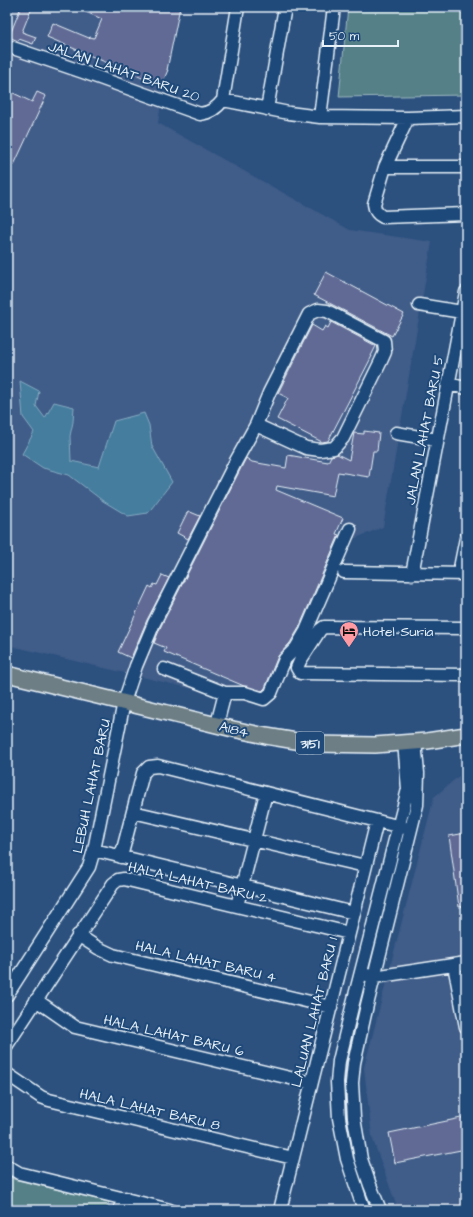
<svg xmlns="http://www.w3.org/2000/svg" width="473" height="1217" font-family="'Architects Daughter',sans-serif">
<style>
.built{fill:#3f5c88}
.green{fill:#558088;stroke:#9eb8c0}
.water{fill:#447d9e;stroke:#86abc2}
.building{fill:#616b95;stroke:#e8f1f8}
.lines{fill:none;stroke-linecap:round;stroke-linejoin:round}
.minor-casing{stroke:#e8f1f8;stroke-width:15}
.major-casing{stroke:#e8f1f8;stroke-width:18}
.minor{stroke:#1f4a7a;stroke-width:12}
.major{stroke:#6d7e84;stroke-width:15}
.labels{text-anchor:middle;stroke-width:4;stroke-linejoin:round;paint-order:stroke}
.shield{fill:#1f4a7a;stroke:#acbfd2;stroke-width:1}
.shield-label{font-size:13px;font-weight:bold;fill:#e8f1f8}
.street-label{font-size:14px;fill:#e8f1f8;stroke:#1f4a7a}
.poi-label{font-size:14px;fill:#e8f1f8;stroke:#1f4a7a;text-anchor:start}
</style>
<rect width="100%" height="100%" fill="#2c517f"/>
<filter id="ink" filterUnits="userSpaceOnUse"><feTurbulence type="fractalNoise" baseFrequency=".025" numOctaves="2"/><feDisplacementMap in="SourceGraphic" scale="8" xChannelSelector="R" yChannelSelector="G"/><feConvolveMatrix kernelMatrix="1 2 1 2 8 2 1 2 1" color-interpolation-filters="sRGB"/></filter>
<g filter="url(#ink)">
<path class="built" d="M7 7H176L158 123 350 230 432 242 383 527 329 549 252 703 7 645Z
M466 770V1206L448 1210H398L372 1137 364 1068 434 797Z"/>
<path class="green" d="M348 7 466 8V95L339 97Z
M7 1174 13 1179 109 1202 106 1210H7Z"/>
<path class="water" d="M20 381 39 391 36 406 45 418 54 402 74 407 73 422 70 436 71 461 99 467 114 421 144 413 149 425 152 446 172 482 148 513 128 516 103 501 69 475 43 468 22 454 34 432 23 417Z"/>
<path class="building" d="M21 7H32L22 32 36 37 33 44 19 39 18 41 9 37Z
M74 7H180L167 70H168L161 86 47 37 53 23 89 38 90 37 94 38 102 19Z
M7 90 32 102 37 92 46 96 14 165 7 162Z
M326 272 404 314 392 336 314 295Z
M331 322 376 346 371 356H372L328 441 322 442 277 419 288 398 278 393 312 325 322 331 325 326 328 328Z
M364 431 379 433 377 451H373L369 477 338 472 333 496 277 486 276 490 343 518 336 534 339 535 299 628 290 643 278 656 265 688 262 691 244 686 164 652 166 648 154 643 161 626 246 458 252 462 286 468 288 455 328 462 331 456 337 454 349 460 354 433 364 434Z
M188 511 200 516 188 539 177 533Z
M162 575 169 578 147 620 131 658 118 652 149 586 152 588 154 584 157 585Z
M466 833V906L459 907 449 836Z
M466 1117V1149L395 1163 389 1133Z"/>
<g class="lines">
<g class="minor-casing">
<path id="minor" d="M7 46 83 72 200 114C210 113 217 108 223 100L238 7
M223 100 289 113 320 117 408 118 466 116
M267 109 285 7
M320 117 334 7
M408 118 385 167 374 204C375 211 377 214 383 217L466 214
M385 167H466
M419 305 462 312
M448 384 466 388
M396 433 437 440
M344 572 466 574
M459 573 466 538
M412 574 466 292
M466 628 324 627 320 630 300 661 297 668 300 673 466 675
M164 669 225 693H245L264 699 271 693 285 659 296 648 306 631 350 529
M217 724 225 693
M133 812 365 866
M94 850 354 913
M121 857 143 773 149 767 158 766 405 828
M237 906 266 793
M78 935 98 948 113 955 331 1007
M454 965 466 1027
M367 975 374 977 466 963
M7 995 89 867 94 850 124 702 136 666 154 623 236 461 256 425 306 448 320 450 334 448 343 438 381 361 385 352 384 341 327 311 318 310 309 314 269 393 256 425
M36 1000 75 1027 311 1083
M7 1045 113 884 118 880 124 879 349 933
M7 1074 41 1097 49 1100 293 1158
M7 1166 19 1173 170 1210
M119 1210 125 1198
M280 1210 377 821
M364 1210 347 1159 339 1118 337 1082 339 1061 353 1003 406 797 408 789 404 742
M380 1210 370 1185 361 1159 354 1118 352 1083 354 1063 367 1005 417 805 418 773 415 742"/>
</g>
<g class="major-casing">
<path id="major" d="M7 674 233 729 266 736 314 744 375 745 427 741 466 735"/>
</g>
<use href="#minor" class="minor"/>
<use href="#major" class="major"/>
</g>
</g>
<defs>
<g id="hotel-pin" transform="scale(1)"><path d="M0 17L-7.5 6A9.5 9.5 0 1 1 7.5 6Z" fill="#ff9aa2" stroke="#1f4a7a"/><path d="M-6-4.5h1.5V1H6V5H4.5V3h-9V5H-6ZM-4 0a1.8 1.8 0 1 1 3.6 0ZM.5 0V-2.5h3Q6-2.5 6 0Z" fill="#111"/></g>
</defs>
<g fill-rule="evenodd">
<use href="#hotel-pin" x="349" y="631"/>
</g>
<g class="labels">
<rect class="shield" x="296" y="732" width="28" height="22" rx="3"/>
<g class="shield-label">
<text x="310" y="748">3151</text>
</g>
<g class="street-label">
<text transform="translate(124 71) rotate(19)" y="5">JALAN LAHAT BARU 20</text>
<text transform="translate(424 430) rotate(-79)" y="5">JALAN LAHAT BARU 5</text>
<text transform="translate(234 729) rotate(14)" y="5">A184</text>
<text transform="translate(91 786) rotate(-78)" y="5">LEBUH LAHAT BARU</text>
<text transform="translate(198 882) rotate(13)" y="5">HALA LAHAT BARU 2</text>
<text transform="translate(206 961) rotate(13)" y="5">HALA LAHAT BARU 4</text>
<text transform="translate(314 1012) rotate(-76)" y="5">LALUAN LAHAT BARU 1</text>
<text transform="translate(174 1035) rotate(13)" y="5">HALA LAHAT BARU 6</text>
<text transform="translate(150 1109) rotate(13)" y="5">HALA LAHAT BARU 8</text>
</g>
<g class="poi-label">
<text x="363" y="636">Hotel Suria</text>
</g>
</g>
<rect width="473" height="1217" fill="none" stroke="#1f4a7a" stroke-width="24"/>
<rect x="12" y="12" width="449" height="1193" fill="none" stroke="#e8f1f8" stroke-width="1.5" filter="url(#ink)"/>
<path d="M323 40v6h75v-6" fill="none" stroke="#e8f1f8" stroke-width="2"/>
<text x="329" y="40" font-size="12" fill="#e8f1f8" stroke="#1f4a7a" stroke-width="3" paint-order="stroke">50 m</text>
</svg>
